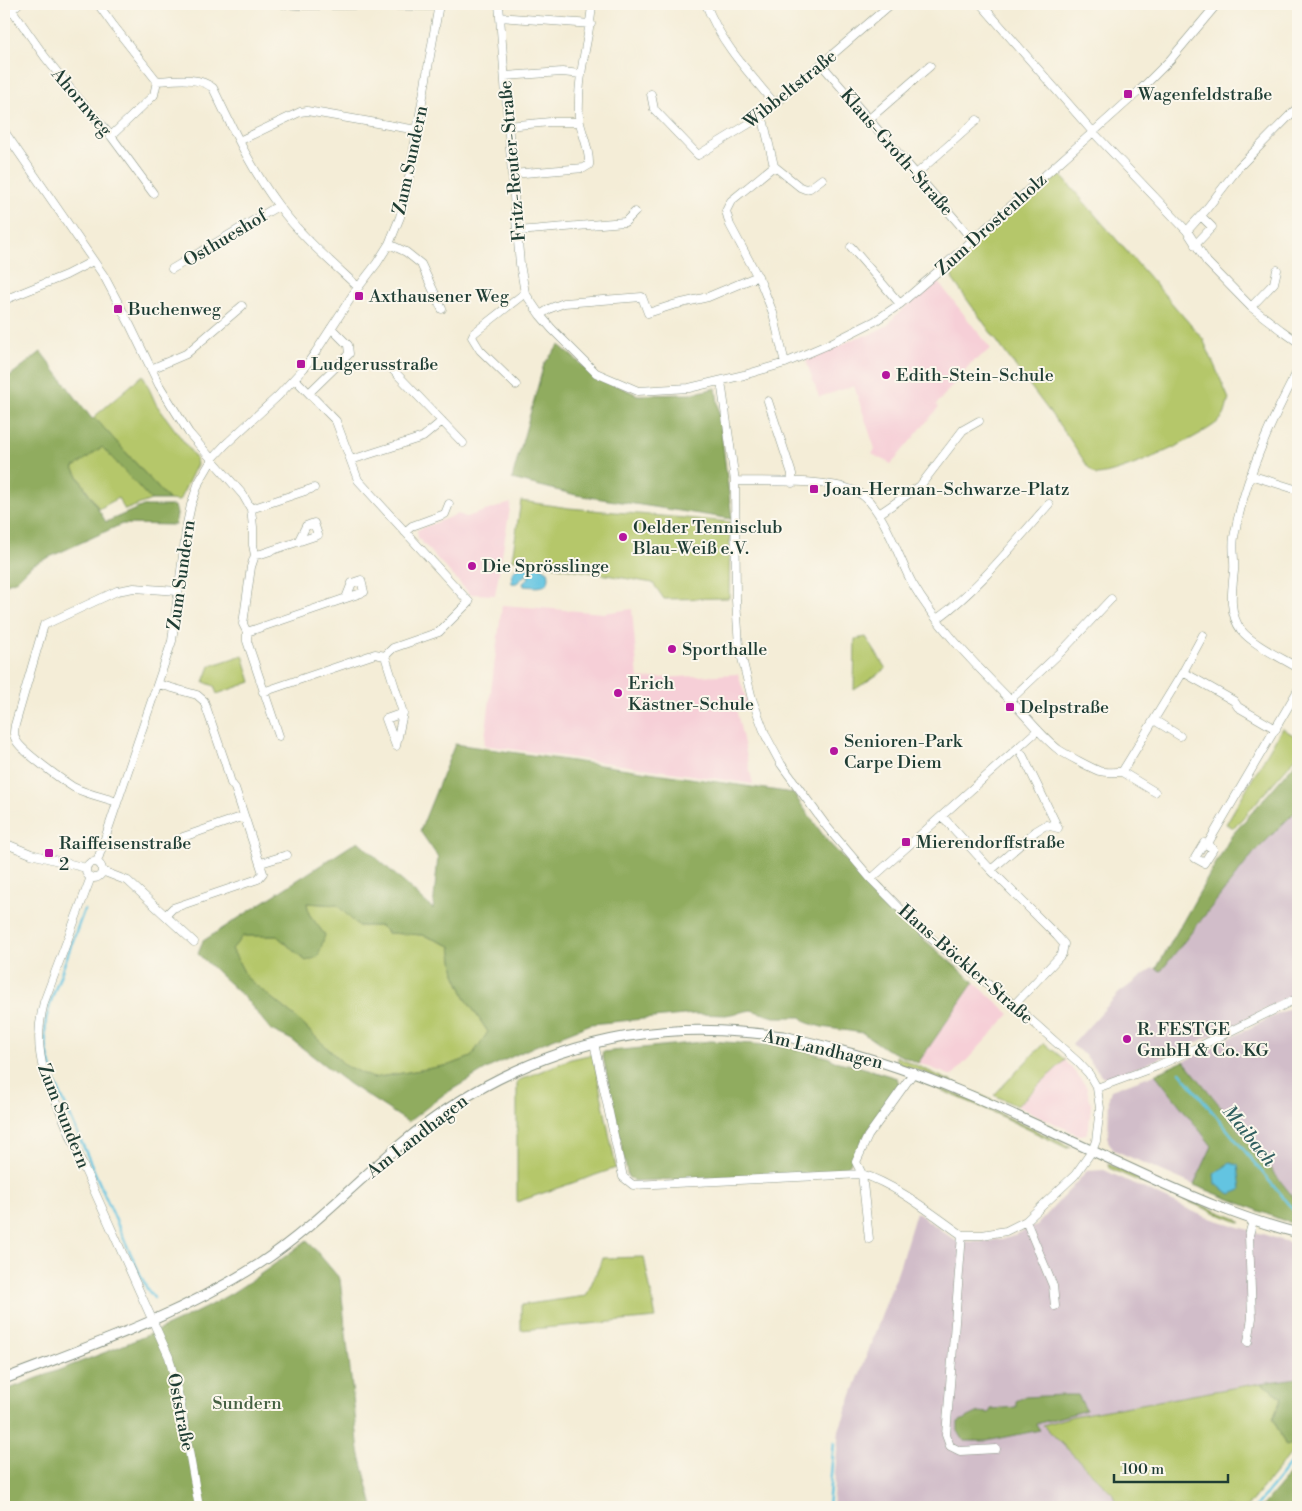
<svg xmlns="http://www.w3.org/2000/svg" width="1302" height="1511" font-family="'Libre Bodoni',serif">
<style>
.built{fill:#f6cfd7}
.industrial{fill:#d1bdc9}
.green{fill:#b5c76a;stroke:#6a824f}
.forest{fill:#90ac5e;stroke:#587449;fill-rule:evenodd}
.water{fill:#63c4e1;stroke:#41808a}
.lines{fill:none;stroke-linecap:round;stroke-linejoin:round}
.stream{stroke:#63c4e1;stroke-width:2.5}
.minor-casing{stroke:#8a9586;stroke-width:9}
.tertiary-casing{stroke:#8a9586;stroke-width:11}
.minor{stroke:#fff;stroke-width:8}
.tertiary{stroke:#fff;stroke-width:9}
.poi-dot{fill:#b5179e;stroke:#fbf7ec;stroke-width:2}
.labels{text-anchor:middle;stroke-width:4;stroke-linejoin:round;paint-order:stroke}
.street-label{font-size:18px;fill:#1f3d34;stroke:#fbf7ec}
.poi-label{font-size:18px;fill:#1f3d34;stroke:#fbf7ec;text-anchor:start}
.park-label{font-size:18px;fill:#446042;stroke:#fbf7ec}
.water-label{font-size:19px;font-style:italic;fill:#305f5f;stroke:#fbf7ec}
</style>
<rect width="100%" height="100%" fill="#fbf7ec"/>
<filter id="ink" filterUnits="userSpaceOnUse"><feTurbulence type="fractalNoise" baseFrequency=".02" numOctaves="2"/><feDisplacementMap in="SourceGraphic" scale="10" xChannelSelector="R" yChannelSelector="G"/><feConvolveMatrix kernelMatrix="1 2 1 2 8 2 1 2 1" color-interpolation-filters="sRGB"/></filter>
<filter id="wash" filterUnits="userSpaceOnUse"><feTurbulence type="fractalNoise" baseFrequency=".0096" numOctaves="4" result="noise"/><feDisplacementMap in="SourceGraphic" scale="20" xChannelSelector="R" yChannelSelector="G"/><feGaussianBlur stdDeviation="1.12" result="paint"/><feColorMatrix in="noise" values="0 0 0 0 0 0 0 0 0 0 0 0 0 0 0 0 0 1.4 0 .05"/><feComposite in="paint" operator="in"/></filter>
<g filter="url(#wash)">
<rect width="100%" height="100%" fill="#f4edd7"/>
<path class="built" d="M937 280 991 349 971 363 936 405 939 407 891 464 872 454 875 449 854 386 819 397 806 361 858 337 869 335 889 324 895 316Z
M511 503 495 595 470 594 418 538 417 530 458 514 466 517Z
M502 605 604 613 632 609 638 679 738 674 749 708H736L753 784 484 745Z
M974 982 1010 1014 952 1076 918 1063Z
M1065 1060 1086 1086 1091 1104 1089 1128 1086 1134 1079 1135 1017 1106Z"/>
<path class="industrial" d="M1298 809V992L1229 1028 1154 1061 1109 1078 1102 1076 1086 1056 1072 1045 1119 993 1153 968 1161 971 1253 854Z
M1298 1004V1203L1184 1061Z
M1155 1074 1212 1146 1194 1185 1114 1150 1108 1141 1109 1096 1111 1090Z
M1104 1170 1203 1216 1298 1245V1378L1073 1416 1044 1425 1113 1495 1117 1507H832L839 1430 899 1268 916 1212 956 1241 981 1242 1008 1238 1037 1225 1087 1171Z"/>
<path class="green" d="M1057 171 1203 339 1229 399C1227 404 1226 413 1223 417 1210 434 1117 476 1096 475L1088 467 1069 438 1004 351 953 280 949 267Z
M143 375 156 404 195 457 197 464 179 501 169 500 94 417Z
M102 446 151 500 125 510 118 498 99 509 73 468Z
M521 501 569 508 730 522 729 598 664 599 653 583 512 559Z
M866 637 886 669 854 690 855 639Z
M243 655 251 682 217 694 214 686 204 682 210 666Z
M1282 728 1298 738V755L1234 828 1226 824Z
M307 903 337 905 358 926H382L388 933 423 935 451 946 455 974 466 999 488 1032 471 1057 450 1065 373 1078 346 1066 296 1018 247 978 232 949 243 936H277L306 961 325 935 309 914Z
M1044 1043 1065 1060 1017 1106 994 1095Z
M593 1054 616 1168 517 1202V1081L571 1059Z
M896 1056 1074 1138 923 1072 896 1063Z
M918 1079 970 1100 1071 1147 1067 1148 984 1108 916 1080Z
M1108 1164 1181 1197 1237 1219 1241 1223 1152 1187 1109 1168Z
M644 1257 656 1318 521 1330V1305L586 1296 603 1258Z
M1261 1383 1282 1397 1273 1419 1286 1446 1298 1442V1445L1247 1507H1117L1113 1494 1043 1425 1073 1416Z"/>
<path class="forest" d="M559 345 595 376 638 395 691 394 716 388 732 519 576 495 512 479 544 364Z
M41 352 92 419 94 417 169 500H151L102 447 73 468 106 522 143 506H175L177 514 175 525 122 524 32 565 17 580 4 585V376L7 378Z
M455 744 793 793 828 842 920 936 974 982 918 1063 886 1049 863 1033 822 1027 808 1023 801 1017H774L751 1010 726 1015 694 1014 591 1024 535 1046 490 1067 443 1095 408 1122 349 1084 292 1040 271 1030 244 997 198 954 203 941 358 841 433 909 438 857 420 831ZM307 903 337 905 358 926H381L388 933 423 935 451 946 455 974 466 999 488 1032 471 1057 450 1065 373 1078 346 1066 296 1018 247 978 232 949 243 936H277L306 961 318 957 325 935 309 914Z
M1298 760V809L1253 854 1161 971 1156 969 1232 835Z
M711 1041 781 1046 828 1057 834 1061 861 1067 897 1078 900 1086 866 1133 849 1165 840 1172 635 1181 628 1177 602 1052Z
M1184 1061 1298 1203V1225L1282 1220 1194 1185 1212 1146 1155 1074Z
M307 1240 340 1279 359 1451 373 1507H4V1391C81 1361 160 1335 232 1293 258 1277 283 1258 307 1240Z
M1298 1378V1442L1286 1446 1273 1419 1282 1397 1261 1383Z
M1063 1395H1078L1086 1410 1036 1424 1040 1430 987 1441H964L958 1431V1422L979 1412 989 1413 991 1409 1016 1407V1401L1024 1397Z
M1298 1464V1507H1262Z"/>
<path class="water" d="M519 567H542L548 571C553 590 537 587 524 586L523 583 528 579 529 575H526C521 577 519 585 512 583 511 575 511 571 519 567Z
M1230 1163 1238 1165 1241 1190 1231 1194 1215 1184 1214 1174Z"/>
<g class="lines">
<path class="stream" d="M84 910 52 998 46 1019 45 1033 47 1051 56 1084 128 1248 147 1289 154 1298
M1180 1072 1298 1216
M828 1507 834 1442
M1256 1507 1298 1454"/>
</g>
</g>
<g filter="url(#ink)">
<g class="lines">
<g class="minor-casing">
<path id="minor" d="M98 4 113 25 157 81
M283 4 297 5 439 6
M499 4 512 174 520 264 525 293 540 315 552 329 596 373 638 391 689 388 744 375 785 363 827 345 875 321 900 304 936 273 1139 91 1170 60 1217 4
M706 4C720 42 749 73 775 104
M981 4 1093 132 1187 231 1207 262 1251 307 1281 330 1298 342
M12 10 45 57 77 97 111 136 153 193
M4 17 18 4
M500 17 591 24
M821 64 973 240
M505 76 562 72 581 74
M651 94 654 109 698 155 760 117 891 4
M760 117 764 123 774 166 800 187 805 189 810 188 822 179
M868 120 930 66
M508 126 550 122H579
M4 131 104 276 130 325 159 385 189 433 243 495 251 509 253 527V545L255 555 251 567 243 624 247 632V641L279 736
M111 136 154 95 157 81C175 80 199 76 213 88 233 129 251 169 278 205 301 236 330 261 358 287
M239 141 300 112 307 111 417 130
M774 166 731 201 726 211 730 225 761 283 773 313 785 363
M512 174 584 168 589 165C590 151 583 136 580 123 578 116 579 107 579 100 579 67 590 36 592 4
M915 175 977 120
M518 231 625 222 635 212
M1187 231 1205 211 1239 167 1298 107
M389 244 406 252 421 264 442 309
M1195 245 1212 227 1201 216
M851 247 900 304
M172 269 278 206
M4 300 66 275 93 261
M1251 307 1274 283 1277 270
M540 315 551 308 564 303 642 297 648 313 673 305 708 297 758 276
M151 369 186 354 242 306
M393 370 463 443
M1298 370C1270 423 1245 478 1234 537 1232 548 1235 560 1234 571 1232 591 1228 612 1241 630 1253 645 1282 658 1298 668
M295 379 336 421 358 480 469 602 439 632 393 648 385 656
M721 381 735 481 736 600 739 646 752 699 766 736 781 764 827 827 871 879 923 932 1014 1005 1078 1062 1089 1074 1097 1088 1100 1108 1096 1141 1092 1151 1075 1175 1026 1221 1006 1231 982 1235H962L946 1435 950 1446 960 1451 996 1449
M516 385 480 350 472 337 474 333 525 293
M309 393 349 354 348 345 331 328
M768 401 792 474V483
M351 460 423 437 442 421
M1250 475 1298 490
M735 481C767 482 832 478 859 493 882 505 899 559 912 583 938 628 978 667 1014 704 1029 719 1042 737 1059 750 1067 755 1091 768 1099 771 1106 773 1115 772 1122 772L1183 672 1203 635
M251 509 314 488
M879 514 920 486 963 430 979 421
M405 532 412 526 445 514 449 504
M255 555 261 554 318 535 314 523 306 526 298 542
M937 619C980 588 1013 544 1049 504
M247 632 364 592 361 580 352 583 346 598
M385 656 403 713 396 746 386 719 403 713
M1183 672 1234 701 1238 707 1276 729
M158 684 197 695 204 701 225 762 231 783 235 788 263 873 258 879 173 908 166 915
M263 692 375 654 385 656
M1010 700 1063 650 1111 599
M1154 720 1180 736
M1122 772 1155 792
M117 802C103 797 86 794 73 787 62 780 20 750 16 740 13 735 14 731 15 725L44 625 117 591 134 588 178 591
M942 816 991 870 1057 936 1064 944 1062 954 1014 1005
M183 837 244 816
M4 843 31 854 86 868
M1207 845 1213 849 1204 863 1195 858 1204 843 1207 845 1298 690
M97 862 172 641 187 524 191 505 199 482 213 458 225 445 278 396 304 368 315 353 354 293 377 263 389 244 400 217 408 183 439 4
M86 870a8 8 0 1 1 16 0a8 8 0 1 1-16 0Z
M261 863 287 855
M991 870 1036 831 1046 825 1058 828 1022 754
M102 871 128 881 194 942
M91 877 44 1002C38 1026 37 1047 44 1072L84 1168 169 1357 180 1401 199 1507
M871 879 1038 730
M594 1043 623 1177 633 1185 862 1174C897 1185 932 1214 962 1235
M1097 1088 1157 1066 1194 1049 1298 998
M1026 1221 1053 1286 1055 1306
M869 1239 862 1174 856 1162 868 1136 914 1072
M1248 1342 1252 1318 1249 1235 1253 1221"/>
</g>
<g class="tertiary-casing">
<path id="tertiary" d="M4 1379C90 1346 180 1315 259 1264 311 1230 354 1184 401 1144 497 1063 614 1021 740 1032 754 1033 769 1034 783 1036 801 1040 820 1045 839 1050 944 1077 1039 1127 1138 1172 1190 1196 1242 1219 1298 1233"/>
</g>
<use href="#minor" class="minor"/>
<use href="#tertiary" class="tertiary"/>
</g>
</g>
<g class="poi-dot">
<rect x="1123" y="89" width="10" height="10" rx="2.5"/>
<rect x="354" y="291" width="10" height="10" rx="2.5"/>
<rect x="113" y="304" width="10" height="10" rx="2.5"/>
<rect x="296" y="359" width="10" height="10" rx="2.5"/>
<circle cx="886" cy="375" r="5"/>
<rect x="809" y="484" width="10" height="10" rx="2.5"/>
<circle cx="623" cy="537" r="5"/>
<circle cx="472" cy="566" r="5"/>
<circle cx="672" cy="649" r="5"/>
<circle cx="618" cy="693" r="5"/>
<rect x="1005" y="702" width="10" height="10" rx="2.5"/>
<circle cx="834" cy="751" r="5"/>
<rect x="901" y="837" width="10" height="10" rx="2.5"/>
<rect x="44" y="848" width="10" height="10" rx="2.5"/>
<circle cx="1127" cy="1039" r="5"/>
</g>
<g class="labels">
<g class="street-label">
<text transform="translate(790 89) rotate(-39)" y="6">Wibbeltstraße</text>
<text transform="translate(82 102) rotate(50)" y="6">Ahornweg</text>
<text transform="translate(897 152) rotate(49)" y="6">Klaus-Groth-Straße</text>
<text transform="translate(410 160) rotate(-78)" y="6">Zum Sundern</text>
<text transform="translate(512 161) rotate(-95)" y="6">Fritz-Reuter-Straße</text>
<text transform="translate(991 224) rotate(-42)" y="6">Zum Drostenholz</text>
<text transform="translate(225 238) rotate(-31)" y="6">Osthueshof</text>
<text transform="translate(181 575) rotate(-82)" y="6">Zum Sundern</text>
<text transform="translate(966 964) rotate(41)" y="6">Hans-Böckler-Straße</text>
<text transform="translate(823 1049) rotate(13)" y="6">Am Landhagen</text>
<text transform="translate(64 1116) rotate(68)" y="6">Zum Sundern</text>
<text transform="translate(417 1136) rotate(-38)" y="6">Am Landhagen</text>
<text transform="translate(181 1412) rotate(79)" y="6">Oststraße</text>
</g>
<g class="poi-label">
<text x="1138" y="100">Wagenfeldstraße</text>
<text x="369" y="302">Axthausener Weg</text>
<text x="128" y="315">Buchenweg</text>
<text x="311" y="370">Ludgerusstraße</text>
<text x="896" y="381">Edith-Stein-Schule</text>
<text x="824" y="495">Joan-Herman-Schwarze-Platz</text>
<text x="633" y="533">Oelder Tennisclub<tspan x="633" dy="21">Blau-Weiß e.V.</tspan></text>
<text x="482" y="572">Die Sprösslinge</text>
<text x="682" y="655">Sporthalle</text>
<text x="628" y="689">Erich<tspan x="628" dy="21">Kästner-Schule</tspan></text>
<text x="1020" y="713">Delpstraße</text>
<text x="844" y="747">Senioren-Park<tspan x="844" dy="21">Carpe Diem</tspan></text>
<text x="916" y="848">Mierendorffstraße</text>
<text x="59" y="849">Raiffeisenstraße<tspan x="59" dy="21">2</tspan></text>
<text x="1137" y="1035">R. FESTGE<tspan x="1137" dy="21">GmbH &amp; Co. KG</tspan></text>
</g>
<g class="park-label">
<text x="247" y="1409">Sundern</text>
</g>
<g class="water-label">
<text transform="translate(1250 1135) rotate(51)" y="7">Maibach</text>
</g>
</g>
<rect width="1302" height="1511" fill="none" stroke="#fbf7ec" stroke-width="20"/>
<path d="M1114 1474v8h114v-8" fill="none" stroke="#1f3d34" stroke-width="2.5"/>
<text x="1122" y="1474" font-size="15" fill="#1f3d34" stroke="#fbf7ec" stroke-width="4" paint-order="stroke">100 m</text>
</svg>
